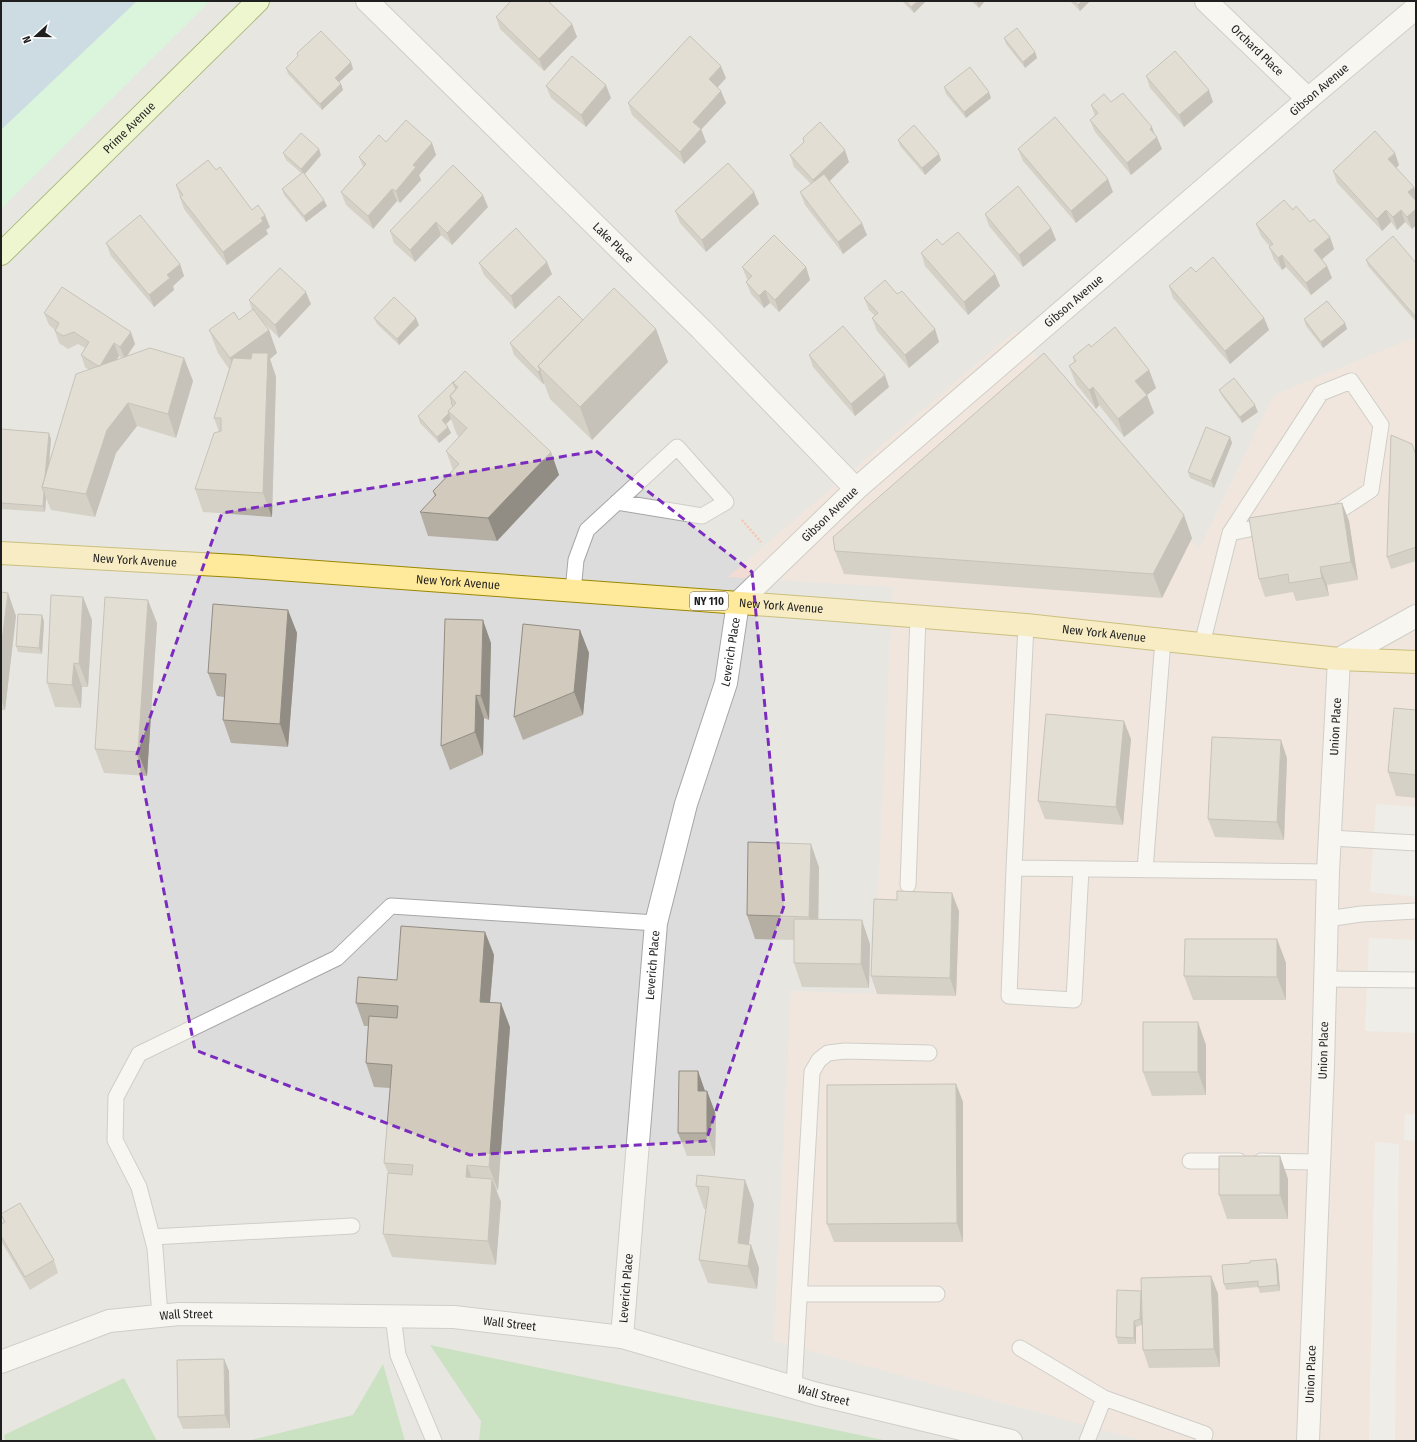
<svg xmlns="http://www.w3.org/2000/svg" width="1417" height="1442" font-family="'Fira Sans Condensed',sans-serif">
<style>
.residential{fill:#dddcdc}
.commercial{fill:#f2dbd3}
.forest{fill:#9cd396}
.park{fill:#bffdd1}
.parking{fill:#ebebeb}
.water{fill:#a2c6e1}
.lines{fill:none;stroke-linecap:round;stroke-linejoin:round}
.service-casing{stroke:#a6a6a6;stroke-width:17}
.minor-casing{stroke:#a6a6a6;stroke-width:24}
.tertiary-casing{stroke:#a6a6a6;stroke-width:24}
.secondary-casing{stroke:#557c00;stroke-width:24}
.primary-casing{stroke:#9a8700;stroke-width:24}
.path{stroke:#ff9667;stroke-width:2.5;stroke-dasharray:2 2;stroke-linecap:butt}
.service{stroke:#fff;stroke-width:15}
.minor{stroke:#fff;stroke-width:22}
.tertiary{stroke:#fff;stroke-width:22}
.secondary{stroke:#ebfeb5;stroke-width:22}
.primary{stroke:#ffe99b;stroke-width:22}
.wall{fill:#b4aea3;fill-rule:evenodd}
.shaded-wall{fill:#928d84}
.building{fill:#d1cabd;stroke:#928d84}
.marked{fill:none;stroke:#7b2cbf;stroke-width:3;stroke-dasharray:8 5;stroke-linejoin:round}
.labels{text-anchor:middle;stroke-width:3;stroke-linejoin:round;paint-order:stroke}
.shield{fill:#fff;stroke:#626262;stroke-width:1}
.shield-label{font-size:11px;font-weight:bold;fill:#1f1f1f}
.street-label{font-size:12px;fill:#1f1f1f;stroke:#fff}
</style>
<rect width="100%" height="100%" fill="#f0efe5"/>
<path class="residential" d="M1 1H1416V1441H1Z"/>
<path class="commercial" d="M1015 331 1199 549 1274 395 1416 337V1441H1144L774 1341 791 991 873 994 893 587 728 577Z"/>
<path class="forest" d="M430 1345 888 1441H479L481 1421Z
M383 1364 405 1441H247L353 1415Z
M124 1378 157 1441H5L4 1435Z"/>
<path class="park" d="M1 1H210L1 209Z"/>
<path class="parking" d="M1376 804 1416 807V897L1370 892Z
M1369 938 1416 940V1033L1365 1031Z
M1405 1114 1416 1115V1141L1404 1140Z
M1375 1142 1399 1144 1395 1441H1369Z"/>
<path class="water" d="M1 1H137L1 130Z"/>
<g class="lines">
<g class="service-casing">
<path id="service" d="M1230 533 1269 525
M573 591 576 560 587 530 677 447 726 502 702 516 617 502
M1202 644 1230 533 1321 393 1351 381 1381 425 1371 490 1336 513 1325 515
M1331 838 1416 843
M1014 868 1026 625
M1081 869 1074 1000 1009 996 1014 868 1328 872
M1145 870 1163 640
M908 885 918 617
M1327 919 1361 914 1416 911
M1325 979 1416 980
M1190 1161H1239
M1261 1161 1318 1162
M152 1237 352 1226
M800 1294H937
M160 1316 155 1248 139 1187 115 1140 116 1097 139 1054 337 958 391 906 656 923
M393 1316 398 1355 434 1441
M1020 1348 1104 1398 1205 1434 1203 1441
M794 1387 812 1072 819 1060 828 1053 845 1051 929 1053
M1087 1441 1104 1398"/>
</g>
<g class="minor-casing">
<g id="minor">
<path id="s1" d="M367 1 701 329 856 489"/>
<path id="s2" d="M1206 1 1308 99"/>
<path id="s3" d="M622 1337 656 923 686 804 726 683 738 603 856 489 1308 99 1416 8"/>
</g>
</g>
<g class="tertiary-casing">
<g id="tertiary">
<path id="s4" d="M1 1362 109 1321 179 1314 454 1317 622 1337 817 1394 1011 1441"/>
<path id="s5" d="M1308 1441 1323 1065 1328 872 1339 659 1416 616"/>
</g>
</g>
<g class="secondary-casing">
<g id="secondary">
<path id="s6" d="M1 254 258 1"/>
</g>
</g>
<g class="primary-casing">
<g id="primary">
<path id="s7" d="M1 553 237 566 836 610 1026 625 1339 659 1416 662"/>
</g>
</g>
<path class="path" d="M742 520 761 542"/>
<use href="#service" class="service"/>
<use href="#minor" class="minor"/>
<use href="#tertiary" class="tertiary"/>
<use href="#secondary" class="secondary"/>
<use href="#primary" class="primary"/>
</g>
<path class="wall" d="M902 1H925V2L914 13Z
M971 1H985L979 8Z
M1070 1H1090L1080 11Z
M496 17 572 24 577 37 544 71 500 29Z
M1004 38 1035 52 1037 58 1025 68 1006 44Z
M286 68 353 69 339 82 341 84 343 90 322 110 288 74Z
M1146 76 1213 102 1184 127 1150 88Z
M726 78 718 87 726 103 701 129 706 142 684 164 632 115 628 103Z
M546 86 611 98 586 127 551 98Z
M944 87 991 98 966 118 946 94Z
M1111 102 1154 133 1162 149 1131 175 1095 132 1090 120 1095 116 1091 105Z
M898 140 941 160 925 175 900 146Z
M386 142 432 143 436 155 419 175 421 180 400 203 397 201 373 229 346 205 341 192 363 167 359 157Z
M1018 149 1113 192 1076 223 1023 161Z
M283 153 321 155 305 174 327 206 306 222 284 195 282 189 301 173 286 160Z
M790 155 849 162 830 181 867 235 843 254 805 205 800 192 811 184 794 167Z
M1399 165 1396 168 1414 187 1416 193V225L1412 229 1405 222 1397 230 1391 222 1382 231 1337 183 1333 171Z
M216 170 252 210 270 227 266 230 268 234 227 265 184 209 176 185Z
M759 204 706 252 680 223 675 211Z
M488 207 452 245 441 235 415 262 394 243 390 231Z
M1293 210 1330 237 1334 249 1322 259 1327 266 1332 278 1311 295 1286 267 1282 270 1274 260 1269 247H1270L1261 236 1256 224Z
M985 214 1051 228 1056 240 1023 267 989 226Z
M106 243 180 264 184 276 173 286 174 290 154 307 111 256Z
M942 245 995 274 1000 286 968 315 925 266 921 253Z
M1366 260 1416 263V322L1368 266Z
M479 263 552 274 515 309 484 275Z
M742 267H806L810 280 779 312 770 303 764 308 751 294 746 282 748 280 747 279Z
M1169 286 1264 318 1269 330 1230 364 1173 298Z
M897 294 935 329 939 342 909 368 877 331 872 318 875 316 869 310 864 298Z
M249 300 311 304 279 338 263 322 269 330 277 353 270 359 276 377 272 517 203 512 195 489 219 432 214 418 229 369 218 353 209 330 239 320 252 310Z
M44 313 135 344 127 356 184 358 193 381 176 438 137 426 116 453 95 517 51 510 46 498 45 512 1 509V429L51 439 49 464 89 370 85 367 81 355 85 348 78 344 68 349 59 343 55 331V330L49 325ZM119 356 122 358 116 360Z
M374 318 419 325 399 345 377 324Z
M1304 319 1345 323 1347 329 1323 348 1306 326Z
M583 320 656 329 668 362 592 440 550 399 544 383 543 384 514 355 510 343Z
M1091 347 1149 370 1156 388 1147 395 1154 413 1124 437 1099 405 1096 409 1076 384 1069 366 1074 362 1073 357Z
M809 355 889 387 855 416 813 367Z
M454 381 551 452 559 475 497 541 428 536 420 512 435 497 433 491 453 470 446 451 459 437 457 435 451 419 446 424 448 427 451 433 439 443 420 423 418 416Z
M1219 390 1258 412 1242 423 1222 396Z
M1230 437 1232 443 1214 488 1190 478 1188 472Z
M1416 455V561L1391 569 1387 557Z
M1342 503 1349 521 1358 580 1327 585 1329 596 1296 601 1293 592 1265 597 1259 579Z
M1192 538 1162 598 844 574 835 551Z
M1 592 8 593 16 616 5 710H1Z
M83 597 92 620 88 687H82L81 708 55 707 47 683Z
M288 610 297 633 288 747 231 743 223 720 224 697 217 696 208 673Z
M42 615 44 622 42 654 18 652 16 646Z
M157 623 147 776 104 773 95 749Z
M580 630 589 653 583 715 523 740 514 717Z
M491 643 489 720 484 718 483 755 450 770 441 746Z
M1416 710V798L1396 796 1388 772Z
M1131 739 1123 825 1045 819 1038 801Z
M1287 758 1284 840 1215 837 1208 819Z
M819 867 818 920 870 944 869 988 802 987 794 963V940L755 939 747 915Z
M959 911 956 996 877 994 871 976Z
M485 932 494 955 490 1002 510 1027 498 1190H496L501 1202 496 1265 392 1257 383 1234 388 1173 384 1163 390 1088 374 1087 366 1063 368 1026H364L356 1003Z
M1277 939 1286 963V1000H1193L1184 976Z
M1206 1045V1095L1152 1096 1143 1072Z
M698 1071 705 1091H707L716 1115 715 1156H687L678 1133Z
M956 1084 963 1102V1242H834L827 1224Z
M1280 1156 1288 1179V1219H1227L1219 1195Z
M697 1175 754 1204 749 1244 751 1245 759 1268 757 1289 708 1283 699 1260 706 1209H704L696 1186Z
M1 1214 54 1260 58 1273 30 1290 1 1241V1224L4 1223Z
M1276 1259 1278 1265 1280 1291 1260 1293 1258 1287 1226 1290 1224 1284 1250 1263Z
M1211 1276 1218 1294 1220 1367 1149 1368 1143 1350 1142 1325 1136 1327V1344H1118L1116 1337 1141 1291Z
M224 1359 229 1371 230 1428 183 1429 178 1417Z"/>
<path class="shaded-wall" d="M918 1H925V2L914 13 911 7Z
M976 1H985L979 8Z
M1082 1H1090L1080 11 1078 5Z
M572 24 577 37 544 71 539 59Z
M1035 52 1037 58 1025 68 1023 62Z
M351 62 353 69 337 84 335 78Z
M721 66 726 78 714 91 709 79Z
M341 84 343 90 322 110 320 104Z
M606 85 611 98 586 127 581 115Z
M1209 90 1213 102 1184 127 1179 115Z
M721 91 726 103 697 134 693 122Z
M989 92 991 98 966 118 964 112Z
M1152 127 1156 138 1157 137 1162 149 1131 175 1127 163 1150 129Z
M701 129 706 142 684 164 680 152Z
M432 143 436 155 419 175 421 180 400 203 396 191 413 165Z
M319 149 321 155 304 175 301 169Z
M845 150 849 162 818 192 813 180Z
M1395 153 1399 165 1392 172 1388 159Z
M939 154 941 160 925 175 922 168Z
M1108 179 1113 192 1076 223 1071 211Z
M1414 187 1416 193V201L1408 192Z
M392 189 397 201 373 229 368 216Z
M754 192 759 204 706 252 702 240Z
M483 195 488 207 452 245 447 233Z
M324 200 327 206 306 222 304 216Z
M1416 209V225L1412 229 1407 217Z
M1386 210 1391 222 1382 231 1377 219Z
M1401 210 1405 222 1397 230 1393 217Z
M265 215 270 227 266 230 268 234 227 265 223 252Z
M436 222 441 235 415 262 410 250Z
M862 223 867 235 843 254 838 242Z
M1051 228 1056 240 1023 267 1019 255Z
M1330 237 1334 249 1319 262 1314 250Z
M1282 255 1286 267 1282 270 1278 258Z
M547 262 552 274 515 309 511 296Z
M180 264 184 276 173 286 174 290 154 307 149 295 167 275Z
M1327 266 1332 278 1311 295 1306 283Z
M806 267 810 280 779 312 775 300Z
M995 274 1000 286 968 315 964 302Z
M765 290 770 303 764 308 759 296Z
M306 292 311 304 279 338 275 325Z
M416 318 419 325 399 345 397 339Z
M1264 318 1269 330 1230 364 1225 351Z
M1345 323 1347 329 1323 348 1321 342Z
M656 329 668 362 592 440 580 407Z
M935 329 939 342 909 368 905 355Z
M269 330 277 353 270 359 276 377 272 517 263 493 239 382 230 358Z
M131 332 135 344 125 359 120 347Z
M114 343 119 356 103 379 99 367Z
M184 358 193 381 176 438 168 414Z
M540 370 544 383 543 384 538 372Z
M1149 370 1156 388 1147 395 1154 413 1124 437 1118 419 1135 381Z
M885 375 889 387 855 416 851 404Z
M1093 387 1099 405 1096 409 1089 390Z
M128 403 137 426 116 453 95 517 86 494 107 430Z
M1255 405 1258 412 1242 423 1240 417Z
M449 413 451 419 444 426 442 420Z
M448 427 451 433 439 443 437 437Z
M49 433 51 439 47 488 44 487Z
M1230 437 1232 443 1214 488 1211 481Z
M551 452 559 475 497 541 488 518Z
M44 492 46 498 45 512 43 506Z
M1342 503 1349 521 1358 580 1351 562Z
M1184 515 1192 538 1162 598 1153 574Z
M1320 567 1327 585 1329 596 1322 578Z
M8 593 16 616 5 710 1 699V649Z
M83 597 92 620 88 687 79 664Z
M148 600 157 623 147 776 138 752Z
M288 610 297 633 288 747 280 724Z
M42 615 44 622 42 654 39 648Z
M483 620 491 643 489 720 481 696Z
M580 630 589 653 583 715 574 692Z
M74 663 82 687 81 708 72 685Z
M476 695 484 718 483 755 475 732Z
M1124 721 1131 739 1123 825 1116 807Z
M1281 740 1287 758 1284 840 1277 822Z
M811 844 819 867 818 940 809 917Z
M952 893 959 911 956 996 950 978Z
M862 920 870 944 869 988 861 964Z
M485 932 494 955 488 1025 480 1002Z
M1277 939 1286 963V1000L1277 977Z
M501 1003 510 1027 498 1190 489 1167Z
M1198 1022 1206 1045V1095L1198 1072Z
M698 1071 706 1094 698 1091Z
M956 1084 963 1102V1242L957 1223Z
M707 1091 716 1115 715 1156 707 1133Z
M1280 1156 1288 1179V1219L1280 1195Z
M467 1165 475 1188 466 1177Z
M492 1179 501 1202 496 1265 488 1241Z
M745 1180 754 1204 746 1266 738 1243Z
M751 1245 759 1268 757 1289 748 1266Z
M1276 1259 1278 1265 1280 1291 1278 1285Z
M1211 1276 1218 1294 1220 1367 1214 1349Z
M1141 1291 1142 1325 1140 1319Z
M1134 1321 1136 1327V1344L1134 1338Z
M224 1359 229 1371 230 1428 225 1415Z"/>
<path class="building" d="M511 1H548L572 24 539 59 496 17Z
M906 1H918L911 7Z
M1074 1H1082L1078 5Z
M1017 28 1035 52 1023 62 1004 38Z
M321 31 351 62 335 78 341 84 320 104 286 68 298 56 297 53Z
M690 36 721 66 709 79 721 91 693 122 701 129 680 152 628 103Z
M1175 51 1209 90 1179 115 1146 76Z
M572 56 606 85 581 115 546 86Z
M970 67 989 92 964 112 944 87Z
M1123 93 1152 127 1150 129 1157 137 1127 163 1090 120 1098 113 1091 105 1104 94 1111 102Z
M1055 117 1108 179 1071 211 1018 149Z
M406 120 432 143 413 165 416 167 396 191 392 189 368 216 341 192 366 164 359 157 379 135 386 142Z
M820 122 845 150 813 180 790 155 804 142 803 138Z
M914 125 939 154 922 168 898 140Z
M1375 131 1395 153 1388 159 1414 187 1408 192 1416 201V209L1407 217 1401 210 1393 217 1386 210 1377 219 1333 171Z
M301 133 319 149 301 169 283 153Z
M208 160 216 170 220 167 252 210 258 205 265 215 261 218 263 221 223 252 180 197 183 195 176 185Z
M728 163 754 192 702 240 675 211Z
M453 165 483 195 447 233 436 222 410 250 390 231Z
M303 172 324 200 304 216 282 189Z
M824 174 862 223 838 242 800 192Z
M1018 186 1051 228 1019 255 985 214Z
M1284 200 1293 210 1296 206 1310 222 1314 219 1330 237 1314 250 1327 266 1306 283 1282 255 1278 258 1269 247 1273 244 1256 224Z
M140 215 180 264 167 275 170 278 149 295 106 243Z
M516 228 547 262 511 296 479 263Z
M958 232 995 274 964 302 921 253 937 239 942 245Z
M774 235 806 267 775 300 765 290 759 296 746 282 752 276 742 267Z
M1393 236 1416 263V315L1415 316 1366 260Z
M1213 257 1264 318 1225 351 1169 286 1191 267 1196 272Z
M280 268 306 292 275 325 249 300Z
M885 280 897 294 902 291 935 329 905 355 872 318 878 313 864 298Z
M62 287 131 332 120 347 114 343 100 366H98L81 355 89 342 74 332 63 336 55 331 59 323 44 313Z
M614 288 656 329 580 407 538 366Z
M559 296 583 320 538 366 540 370 538 372 510 343Z
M394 297 416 318 397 339 374 318Z
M1327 301 1345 323 1321 342 1304 319Z
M253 309 269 330 230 358 209 330 234 312 239 320Z
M843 326 885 375 851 404 809 355Z
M1115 327 1149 370 1135 381 1147 395 1118 419 1093 387 1089 390 1069 366 1076 361 1073 357 1089 344 1091 347Z
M150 348 184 358 168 414 128 403 107 430 86 494 42 487 76 374Z
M252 353H268L263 493 195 489 214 433 221 431V418H214L233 358 251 359Z
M1044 353 1184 515 1153 574 835 551 833 537Z
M465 371 551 452 488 518 420 512 436 495 433 491 459 464 446 451 467 428 448 411 456 403 450 396 458 387 453 383Z
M1234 378 1255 405 1240 417 1219 390Z
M454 381 453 383 456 389 450 396 452 403H451L453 406 448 411 449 413 442 420 448 427 437 437 418 416Z
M1206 427 1230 437 1211 481 1188 472Z
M1 429 49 433 45 477 42 487 44 492 43 506 1 503Z
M1391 435 1412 444 1416 455V547L1387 557Z
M1342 503 1351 562 1320 567 1322 578 1289 583 1288 574 1259 579 1249 518Z
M1 592 8 593 1 649Z
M51 595 83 597 79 664 74 663 72 685 47 683Z
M105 597 148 600 138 752 95 749Z
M213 604 288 610 280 724 223 720 226 674 208 673Z
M18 614 42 615 39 648 16 646Z
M445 619 483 620 481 696 476 695 475 732 441 746Z
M523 624 580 630 574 692 514 717Z
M1394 708 1416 710V775L1388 772Z
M1046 714 1124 721 1116 807 1038 801Z
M1212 737 1281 740 1277 822 1208 819Z
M748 842 811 844 809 917 747 915Z
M897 891 952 893 950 978 871 976 874 899 897 900Z
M794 919 862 920 861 964 794 963Z
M401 926 485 932 480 1002 501 1003 489 1167 467 1165 466 1177 492 1179 488 1241 383 1234 388 1173 412 1175 413 1165 384 1163 392 1065 366 1063 369 1016 397 1018 398 1006 356 1003 358 977 397 980Z
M1185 939H1277V977L1184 976Z
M1143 1022H1198V1072H1143Z
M679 1071H698V1091H707V1133H678Z
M956 1084 957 1223 827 1224V1085Z
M1219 1156H1280V1195H1219Z
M697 1175 745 1180 738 1243 751 1245 748 1266 699 1260 709 1187 696 1186Z
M20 1203 54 1260 25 1277 1 1236V1224L5 1222 1 1214Z
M1276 1259 1278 1285 1258 1287V1281L1224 1284 1222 1265 1250 1263V1261Z
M1211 1276 1214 1349 1143 1350 1141 1278Z
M1117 1290 1141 1291 1140 1319 1134 1321V1338L1116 1337Z
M224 1359 225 1415 178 1417 177 1360Z"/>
<path d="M0 0H1417V1442H0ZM596 451 752 572 784 906 706 1141 470 1155 195 1050 137 754 222 513Z" fill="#f0efe5" fill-opacity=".55" fill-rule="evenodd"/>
<path class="marked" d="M596 451 752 572 784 906 706 1141 470 1155 195 1050 137 754 222 513Z"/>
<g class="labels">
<rect class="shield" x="690" y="592" width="38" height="18" rx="3"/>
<g class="shield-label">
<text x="709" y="605">NY 110</text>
</g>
<g class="street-label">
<text dy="4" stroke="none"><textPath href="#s2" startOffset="71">Orchard Place</textPath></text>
<text dy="4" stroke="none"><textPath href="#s3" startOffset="1522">Gibson Avenue</textPath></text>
<text dy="4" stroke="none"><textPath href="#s6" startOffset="180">Prime Avenue</textPath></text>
<text dy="4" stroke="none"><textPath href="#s1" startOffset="345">Lake Place</textPath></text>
<text dy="4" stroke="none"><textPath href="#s3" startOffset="1198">Gibson Avenue</textPath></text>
<text dy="4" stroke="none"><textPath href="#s3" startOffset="874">Gibson Avenue</textPath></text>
<text dy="4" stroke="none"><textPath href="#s7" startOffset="134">New York Avenue</textPath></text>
<text dy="4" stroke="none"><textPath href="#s7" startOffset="458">New York Avenue</textPath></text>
<text dy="4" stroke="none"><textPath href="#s7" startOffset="782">New York Avenue</textPath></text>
<text dy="4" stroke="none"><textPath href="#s7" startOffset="1106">New York Avenue</textPath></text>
<text dy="4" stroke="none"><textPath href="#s3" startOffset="697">Leverich Place</textPath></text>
<text dy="4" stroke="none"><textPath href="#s5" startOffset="715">Union Place</textPath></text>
<text dy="4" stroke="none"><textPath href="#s3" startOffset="373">Leverich Place</textPath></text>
<text dy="4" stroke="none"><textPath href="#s5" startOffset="391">Union Place</textPath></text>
<text dy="4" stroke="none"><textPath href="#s3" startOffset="49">Leverich Place</textPath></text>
<text dy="4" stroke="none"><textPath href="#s4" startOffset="193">Wall Street</textPath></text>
<text dy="4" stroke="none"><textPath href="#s4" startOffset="517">Wall Street</textPath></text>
<text dy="4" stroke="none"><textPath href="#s5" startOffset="67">Union Place</textPath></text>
<text dy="4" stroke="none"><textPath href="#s4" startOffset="840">Wall Street</textPath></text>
</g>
</g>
<rect width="1417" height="1442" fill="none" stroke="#1f1f1f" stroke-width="4"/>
<g transform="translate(36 36) rotate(249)" stroke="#ffffff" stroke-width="3" paint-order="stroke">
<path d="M0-3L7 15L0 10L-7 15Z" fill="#1f1f1f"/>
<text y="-6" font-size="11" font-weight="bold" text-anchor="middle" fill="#1f1f1f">N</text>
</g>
</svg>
